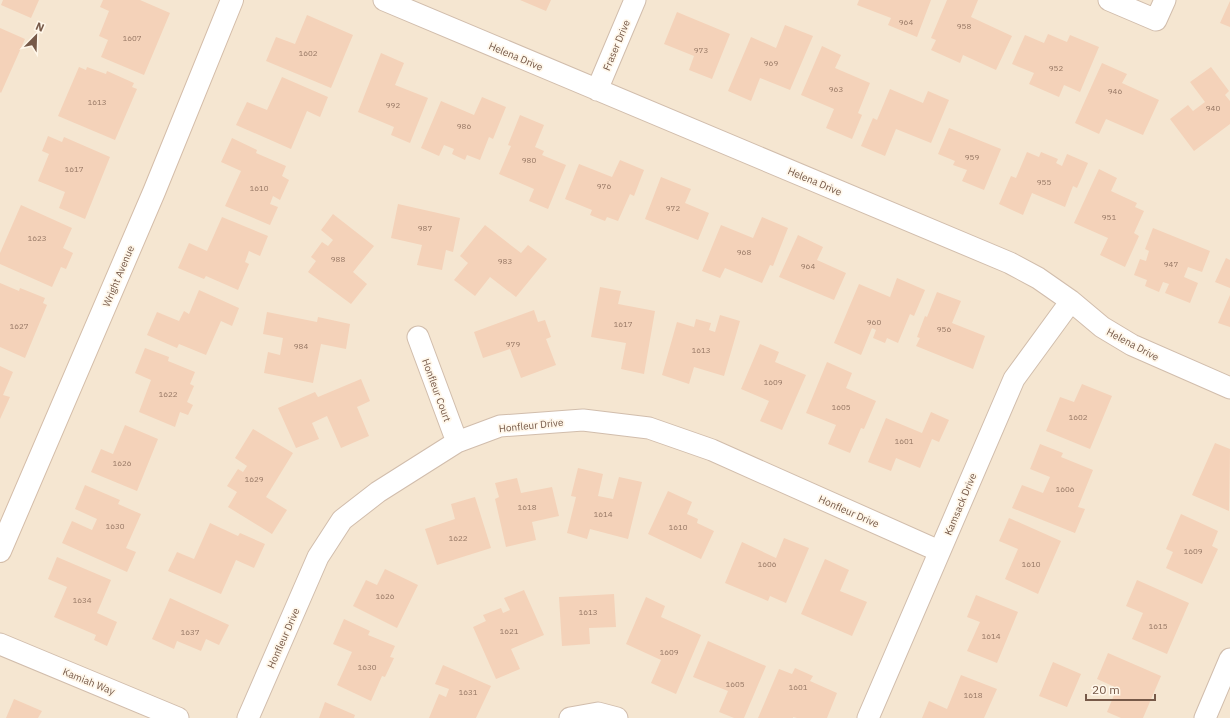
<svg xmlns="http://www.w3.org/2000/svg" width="1230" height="718" font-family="'IBM Plex Sans',sans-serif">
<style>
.residential{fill:#f5e6d1}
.building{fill:#f4d2b9}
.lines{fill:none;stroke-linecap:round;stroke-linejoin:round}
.street-casing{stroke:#d1bdac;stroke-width:23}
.secondary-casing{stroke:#d4bda9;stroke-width:24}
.street{stroke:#fff;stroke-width:21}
.secondary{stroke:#fff;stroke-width:22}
.labels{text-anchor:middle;stroke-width:3.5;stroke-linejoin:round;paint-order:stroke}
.number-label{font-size:8px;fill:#967764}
.street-label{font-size:10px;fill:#765948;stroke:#fff7ea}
</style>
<rect width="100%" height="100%" fill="#fdf4e3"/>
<path class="residential" d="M0 0H1230V718H0Z"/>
<path class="building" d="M3 0H39L31 18 1 5Z
M103 0H140L170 13 144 75 101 57 108 40 99 36 109 11 100 7Z
M520 0H551L546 11Z
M859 0H931L917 37 888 25 891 18 857 5Z
M947 0H978L971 17 1012 36 996 70 963 55 960 63 931 50 936 40 931 38Z
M1230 1V27L1220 23Z
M677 12 730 34 712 79 689 70 694 56 664 44Z
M307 15 353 35 331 88 266 61 276 37 295 44Z
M785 25 813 36 790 90 760 78 751 101 728 91 751 37 776 48Z
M0 28 25 39 1 93 0 92Z
M1048 34 1067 42 1070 35 1099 47 1080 92 1064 85 1059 97 1029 84 1034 73 1012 64 1025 35 1044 43Z
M822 46 841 55 835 68 870 83 858 113 862 115 852 139 826 128 834 109 801 95Z
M381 53 404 63 395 85 428 98 410 143 391 135 394 127 358 112Z
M1102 63 1127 74 1122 83 1159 100 1143 135 1106 119 1099 134 1075 123Z
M79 67 86 70 87 67 106 74 107 71 134 83 132 87 137 89 115 140 58 116Z
M1211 67 1229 91 1225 95 1230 101V124L1194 151 1170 119 1188 105 1193 111 1205 102 1190 82Z
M282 77 328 97 320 117 307 111 291 149 236 125 247 102 267 110Z
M890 89 923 103 928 91 949 100 931 143 896 129 885 156 861 146 873 118 877 120Z
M482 97 506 107 493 139 489 137 480 160 467 155 465 160 452 154 454 149 444 145 439 156 421 148 441 101 474 115Z
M520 115 544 125 535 147 544 151 542 155 566 165 548 209 529 201 534 189 499 174 511 146 508 145Z
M949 128 1001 149 984 190 962 181 967 170 953 165 955 161 938 154Z
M48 136 62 142 64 137 110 157 85 219 59 208 65 192 38 181 49 154 42 151Z
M232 138 257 150 256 153 286 166 282 176 289 180 280 200 273 196 270 204 278 207 270 225 225 206 241 171 221 162Z
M1027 152 1039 157 1041 152 1058 159 1056 163 1062 166 1067 154 1088 163 1077 188 1073 186 1065 207 1032 193 1023 215 999 204 1011 176 1016 178Z
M620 160 644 170 634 196 630 194 618 221 607 217 605 221 590 215 592 210 565 199 579 164 612 177Z
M1099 169 1117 178 1111 191 1137 203 1135 207 1144 211 1134 233 1139 236 1125 267 1100 255 1108 238 1074 223Z
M661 177 691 189 685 203 709 213 698 240 645 219Z
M398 204 460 218 453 252 446 250 442 270 417 265 422 245 391 238Z
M21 205 72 228 63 248 73 253 66 269 61 267 52 287 0 264V253Z
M333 214 374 246 353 272 367 284 351 304 308 272 316 261 311 257 322 242 328 246 333 240 321 230Z
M222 217 268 236 260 256 249 251 245 262 249 264 238 290 206 276 204 279 178 268 189 243 207 251Z
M762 217 788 228 773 266 770 265 762 283 725 268 720 278 702 271 721 225 753 238Z
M485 225 521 253 528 245 547 259 516 297 490 277 475 296 454 280 468 263 460 256Z
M1153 228 1210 251 1202 272 1188 267 1184 277 1198 283 1190 303 1165 293 1169 284 1163 282 1159 292 1145 286 1147 280 1134 275 1140 259 1146 261 1149 251 1145 249Z
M798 235 823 247 817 260 846 273 834 300 779 277Z
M1226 258 1230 260V288L1215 282Z
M897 278 925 290 914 316 910 314 898 343 887 338 885 343 873 338 876 330 872 328 861 355 834 343 859 284 890 297Z
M0 283 19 291 20 288 45 298 43 303 47 305 25 358 0 347Z
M600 287 621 291 618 304 655 311 644 374 621 369 626 343 591 337Z
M199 290 239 308 232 326 221 321 206 355 179 344 177 348 147 335 157 312 179 321 184 311 189 314Z
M937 292 961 301 952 323 985 336 973 369 916 346 920 338 917 337 925 316 927 317Z
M1230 295V327L1218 323Z
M534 310 538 322 545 320 551 337 546 339 556 365 521 378 510 349 483 358 474 332Z
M267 312 317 322 318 317 350 324 346 349 321 344 313 383 264 373 268 352 280 355 283 338 263 334Z
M720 315 740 321 724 376 694 367 689 384 662 375 677 322 694 327 696 319 711 323 709 330 715 332Z
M760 344 779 352 775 362 806 375 782 430 760 421 769 401 741 389Z
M145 348 169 357 168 361 195 372 190 384 194 386 187 402 193 405 188 415 180 412 175 427 139 412 151 380 135 373Z
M827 362 852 373 846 388 876 401 864 429 861 428 850 453 828 444 836 425 806 413Z
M0 366 13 372 3 395 10 397 0 419Z
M361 379 370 401 357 407 369 436 341 448 327 416 312 423 319 439 296 448 278 408 315 392 318 397Z
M1082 384 1112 396 1090 449 1046 431 1060 397 1074 402Z
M931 412 949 420 939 442 932 439 920 468 896 458 891 471 868 462 886 418 922 433Z
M125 425 158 439 137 491 91 472 101 449 113 454Z
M253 429 293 453 266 497 287 510 272 534 228 507 237 492 227 486 238 469 243 472 247 466 235 458Z
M1215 443 1230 449 1229 511 1192 495Z
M1040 444 1063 453 1061 457 1093 470 1078 507 1085 509 1075 533 1012 508 1022 485 1043 493 1050 477 1030 469Z
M578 468 603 474 598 496 613 499 619 477 642 482 628 539 590 529 587 539 567 533 576 497 571 496Z
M517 478 521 493 552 487 559 516 532 522 536 540 506 547 495 499 499 497 495 483Z
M85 485 120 500 118 504 141 514 126 548 136 552 127 572 62 543 72 521 92 530 97 519 75 509Z
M668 491 692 502 687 514 698 519 697 523 714 531 701 559 648 534Z
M475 497 491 548 437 565 425 529 455 519 451 504Z
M1181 514 1218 531 1212 546 1218 549 1202 584 1166 568 1173 552 1166 549Z
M1009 518 1061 541 1038 594 1005 579 1018 549 999 541Z
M210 523 238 536 240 533 265 544 254 568 236 560 221 594 168 571 177 552 194 559Z
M784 538 809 548 786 603 770 596 768 601 725 583 742 542 776 558Z
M57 557 111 580 97 613 117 622 107 646 94 640 96 635 54 617 67 587 48 579Z
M825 559 849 570 840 591 867 602 852 636 801 614Z
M385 569 418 585 397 628 353 606 366 580 377 585Z
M1137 580 1189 603 1167 654 1132 639 1143 613 1126 606Z
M524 590 544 635 511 649 520 669 496 679 473 627 486 621 483 615 501 608 503 613 510 610 504 598Z
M614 594 616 627 589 628 590 644 562 646 559 597Z
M976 595 1018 612 997 663 967 651 980 622 967 617Z
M646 597 665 606 661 617 701 635 676 694 651 683 661 660 626 644Z
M170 598 229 625 219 645 206 639 201 651 177 641 174 649 152 639Z
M344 619 370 631 368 635 395 646 390 657 394 658 385 677 382 676 371 701 337 685 352 652 333 644Z
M708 641 766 666 744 718H734L719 712 728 691 693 677Z
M1108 653 1161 676 1143 718H1121L1107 712 1117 688 1097 679Z
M1053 662 1081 674 1067 707 1039 696Z
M443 665 491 686 476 718H429L439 694 446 697 449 689 435 684Z
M795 668 813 676 810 681 837 693 827 718H797L793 717V718H758L779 669 792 674Z
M961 675 997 689 984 718H922L929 701 947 709Z
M14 699 42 711 38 718H6Z
M325 702 355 715 354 718H319Z"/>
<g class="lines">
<g class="street-casing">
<path id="street" d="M384 0 1010 263 1038 278 1071 301 1102 327 1132 345 1230 388
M1109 0 1156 20 1165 0
M597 90 635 0
M418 337 457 442
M0 644 178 718
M248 718 318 557 342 520 378 492 457 442 500 426 583 420 649 428 712 450 939 551
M570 718 598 713 617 718
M868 718 1014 379 1071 301
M1205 718 1230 659"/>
</g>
<g class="secondary-casing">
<path id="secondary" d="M0 551 154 192 232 0"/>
</g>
<use href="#street" class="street"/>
<use href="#secondary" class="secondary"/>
</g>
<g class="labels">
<g class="number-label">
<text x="906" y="25">964</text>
<text x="964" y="29">958</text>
<text x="132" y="41">1607</text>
<text x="701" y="53">973</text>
<text x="308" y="56">1602</text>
<text x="771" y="66">969</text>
<text x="1056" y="71">952</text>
<text x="836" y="92">963</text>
<text x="1115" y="94">946</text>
<text x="97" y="105">1613</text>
<text x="393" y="108">992</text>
<text x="1213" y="111">940</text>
<text x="464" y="129">986</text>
<text x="972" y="160">959</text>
<text x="529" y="163">980</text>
<text x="74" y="172">1617</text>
<text x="1044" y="185">955</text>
<text x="604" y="189">976</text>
<text x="259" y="191">1610</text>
<text x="673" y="211">972</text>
<text x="1109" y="220">951</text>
<text x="425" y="231">987</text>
<text x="37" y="241">1623</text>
<text x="744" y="255">968</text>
<text x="338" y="262">988</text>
<text x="505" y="264">983</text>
<text x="1171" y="267">947</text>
<text x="808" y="269">964</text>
<text x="874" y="325">960</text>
<text x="623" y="327">1617</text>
<text x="19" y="329">1627</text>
<text x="944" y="332">956</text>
<text x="513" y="347">979</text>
<text x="301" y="349">984</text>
<text x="701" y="353">1613</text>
<text x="773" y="385">1609</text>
<text x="168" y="397">1622</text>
<text x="841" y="410">1605</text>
<text x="1078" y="420">1602</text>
<text x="904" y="444">1601</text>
<text x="122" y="466">1626</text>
<text x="254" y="482">1629</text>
<text x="1065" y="492">1606</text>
<text x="527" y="510">1618</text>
<text x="603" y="517">1614</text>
<text x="115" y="529">1630</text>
<text x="678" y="530">1610</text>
<text x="458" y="541">1622</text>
<text x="1193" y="554">1609</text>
<text x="767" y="567">1606</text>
<text x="1031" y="567">1610</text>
<text x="385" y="599">1626</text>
<text x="82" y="603">1634</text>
<text x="588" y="615">1613</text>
<text x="1158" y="629">1615</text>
<text x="509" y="634">1621</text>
<text x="190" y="635">1637</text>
<text x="991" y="639">1614</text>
<text x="669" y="655">1609</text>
<text x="367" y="670">1630</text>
<text x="735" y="687">1605</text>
<text x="798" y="690">1601</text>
<text x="468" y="695">1631</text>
<text x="973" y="698">1618</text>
</g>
<g class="street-label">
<text transform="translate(616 45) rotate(-67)" y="4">Fraser Drive</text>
<text transform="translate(516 56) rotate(23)" y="4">Helena Drive</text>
<text transform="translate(815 181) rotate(23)" y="4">Helena Drive</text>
<text transform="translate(118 276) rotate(-67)" y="4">Wright Avenue</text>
<text transform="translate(1133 344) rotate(28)" y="4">Helena Drive</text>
<text transform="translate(437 390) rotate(70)" y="4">Honfleur Court</text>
<text transform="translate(531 425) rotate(-6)" y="4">Honfleur Drive</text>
<text transform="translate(960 504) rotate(-67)" y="4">Kamsack Drive</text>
<text transform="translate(849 511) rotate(24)" y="4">Honfleur Drive</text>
<text transform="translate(283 638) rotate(-66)" y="4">Honfleur Drive</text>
<text transform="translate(89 681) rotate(22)" y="4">Kamiah Way</text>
</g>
</g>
<g transform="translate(36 36) rotate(23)" stroke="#fff7ea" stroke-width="3" paint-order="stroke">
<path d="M0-3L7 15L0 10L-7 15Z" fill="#765948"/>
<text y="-6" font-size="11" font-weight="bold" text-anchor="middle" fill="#765948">N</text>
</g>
<path d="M1086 694v6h69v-6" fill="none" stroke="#765948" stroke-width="2"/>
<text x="1092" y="694" font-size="12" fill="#765948" stroke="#fff7ea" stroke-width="3" paint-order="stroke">20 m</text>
</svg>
